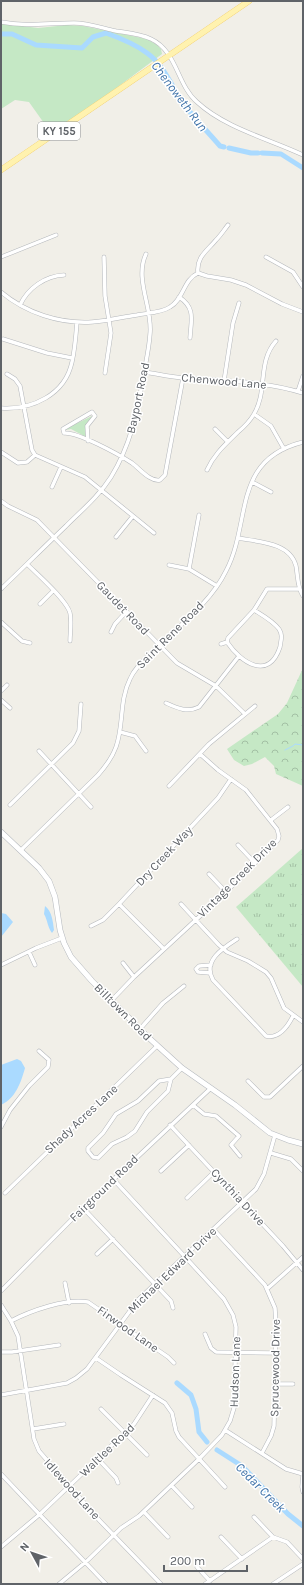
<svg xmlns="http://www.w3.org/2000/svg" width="304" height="1585" font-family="Karla,sans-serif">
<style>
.grass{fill:url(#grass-tufts)}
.forest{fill:url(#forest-crowns)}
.park{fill:#c5e8c5}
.water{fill:#aadaff}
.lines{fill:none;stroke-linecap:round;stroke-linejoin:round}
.stream{stroke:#aadaff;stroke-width:1}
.river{stroke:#aadaff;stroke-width:5}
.minor-casing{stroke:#b5b8bc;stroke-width:4.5}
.secondary-casing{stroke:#b6babf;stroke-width:6}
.primary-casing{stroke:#f2c960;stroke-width:6}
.minor{stroke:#fff;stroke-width:3.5}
.secondary{stroke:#fff;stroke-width:5}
.primary{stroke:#fff2af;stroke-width:5.5}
.labels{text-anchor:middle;stroke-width:3;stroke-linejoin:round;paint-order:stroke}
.shield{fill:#fff;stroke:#8f9295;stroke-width:1}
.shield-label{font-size:11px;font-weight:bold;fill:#5f6368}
.street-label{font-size:12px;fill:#5f6368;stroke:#fff}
.water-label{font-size:13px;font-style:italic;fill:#4174aa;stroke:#fff}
</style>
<defs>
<pattern id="grass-tufts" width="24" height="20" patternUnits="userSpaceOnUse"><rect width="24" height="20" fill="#c5e8c5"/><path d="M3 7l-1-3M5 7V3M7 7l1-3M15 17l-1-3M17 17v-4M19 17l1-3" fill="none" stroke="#a3c0a4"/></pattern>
<pattern id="forest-crowns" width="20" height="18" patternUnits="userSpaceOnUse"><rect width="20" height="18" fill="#c5e8c5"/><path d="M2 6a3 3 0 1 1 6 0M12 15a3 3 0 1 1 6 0" fill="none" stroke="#a3c0a4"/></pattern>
</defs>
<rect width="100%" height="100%" fill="#f1efe8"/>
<path class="grass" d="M303 848V987L236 907Z"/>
<path class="forest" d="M303 668V786L276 774 274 766 265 757 252 764 244 766 234 760 227 749 278 714 287 703Z"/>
<path class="park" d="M1 23 38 28 67 25 83 26 147 39 157 45 161 49 162 54 111 92 51 133 29 102 15 100 1 109Z
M92 416 85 427 86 437 71 429 65 430V429Z"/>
<path class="water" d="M45 906C52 911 53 922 54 930L52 933C47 926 48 921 44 914Z
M1 913 6 914 13 922 1 937Z
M17 1059 21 1061 25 1068C21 1082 16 1098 1 1105V1065Z"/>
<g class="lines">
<path class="stream" d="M285 750 293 746 295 744 303 745"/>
<path class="river" d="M1 34H12L36 45 82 48 93 37 106 33C120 38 135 44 147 53 165 66 171 86 183 103 194 118 208 132 220 146L224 147
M229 148 251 153H258
M262 153 281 154 303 168
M177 1383 191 1395 196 1409 199 1432 207 1442
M217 1450 242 1466 288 1514 303 1526"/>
<g class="minor-casing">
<path id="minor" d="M1 22C27 27 48 23 74 23 88 23 102 28 116 31 128 33 140 34 151 39 177 51 177 85 197 102 225 128 269 139 303 155
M1 257 56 235
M104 257 105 296 111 333 105 373
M266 257 293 272 303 287
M198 273C196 257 207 251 216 240 221 235 224 230 228 225
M1 292C26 313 60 324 92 322 107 321 122 317 137 315 147 313 161 313 170 307 184 299 183 280 198 273L207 276 231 280 246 285 282 304 303 312
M179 297C196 308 191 320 190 338
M20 305C28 288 45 276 64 275
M3 339 47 353 72 358
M145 372C158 374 171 377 184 378 224 381 265 381 303 393
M7 374 15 379 20 386 32 450 35 455 85 477 154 533
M224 381 233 323 239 303
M298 391 303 376
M1 408C32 410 65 395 72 362 75 349 76 335 77 322
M254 414 271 426 284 449
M215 429 228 442
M88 441 87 426 95 416 92 412 63 429 64 433C78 432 118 454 132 463 140 469 150 482 160 480L165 475 183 378
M1 452 18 463 27 462 35 455
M207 470C214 454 226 444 238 432 244 427 250 421 254 414 268 391 257 362 276 341
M252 482 271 492
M52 487 61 467
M1 501 8 506 37 520 177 663 216 686 245 714
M116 537 133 516
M238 538C258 542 290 542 296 566 298 576 297 587 303 596
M27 564C37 574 67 600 70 613 72 622 70 632 70 641
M169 565 189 569 217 586
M189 569 199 515
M1 589C23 568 44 547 66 526 82 510 99 496 111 477 130 446 137 414 143 379 145 365 149 350 150 334 153 308 134 279 146 254
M40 604 53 591
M1 622 22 641 30 643
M111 632 115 624 126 612
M227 642C241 663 269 681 280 647 281 640 283 635 279 629 273 621 262 615 254 610
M227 642 228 638 254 610 267 589H299
M221 644 227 642
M1 691 7 685
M1 700 10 708
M166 703C177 708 187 713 199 707L239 656
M120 732 135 736 146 751
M39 751 91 807
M169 786 209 744 255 706
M10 805 73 743 79 731 81 704
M271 820 288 807
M238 845 255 863
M21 850 98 775C106 766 112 758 116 747 124 725 119 701 130 679 135 667 146 658 155 649 180 625 211 602 226 571 252 522 231 460 303 442
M209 874 226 892
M119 904 164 949
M181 904 219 945 227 952 248 961 266 972 271 978 284 1008 303 1022
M91 926 103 920 119 904 218 798 231 779
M237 939C223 948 202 961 213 980L266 1036C279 1039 288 1026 293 1016
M29 952 35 965
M123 963 134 977
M1 965 36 948 62 938
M210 973 198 972 196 969 199 966 211 965
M111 1001 134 977 226 892 278 840 279 836 277 829 246 790 218 770 200 754
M140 1029 163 1003 184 986
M171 1079 168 1091 147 1112 135 1131 127 1137 112 1144 98 1158 93 1157 88 1151V1148L103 1133 116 1114 138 1101 159 1081 171 1079 182 1068
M248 1081 264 1097H270L303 1066
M193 1105 204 1114 216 1116 239 1136 231 1145 240 1156
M170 1125 283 1246 303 1270
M1 1127 10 1110 29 1086 48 1067 49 1060 39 1051
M271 1153 291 1159 303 1171
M161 1171 189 1145
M5 1193 157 1046
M187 1198 214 1172
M83 1208 171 1301 173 1308
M214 1230 265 1285 275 1308 276 1324 274 1426 271 1436 262 1453
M97 1254 113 1239
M65 1283 69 1303
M267 1289 303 1257
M1 1291 83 1208 211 1088
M1 1305 11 1321 18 1336 34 1439 39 1451 100 1521 161 1584
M11 1321C30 1311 66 1298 88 1302L168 1357 174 1363
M205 1334 211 1348 216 1352 275 1353
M1 1352H12L59 1345
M96 1358 121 1375 165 1403 172 1413 176 1431 179 1437 225 1487
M275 1384H293
M1 1395 67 1383 76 1378 87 1369 138 1300 256 1189 264 1174 275 1135
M101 1409 147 1455
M33 1429 64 1424
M225 1430 286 1469 303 1474
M98 1459 116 1478 118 1483
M1 1474 106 1584
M303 1475 302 1487 303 1492
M172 1486 192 1507
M144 1512 168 1537
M254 1517 273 1537 287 1542 303 1559
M221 1537 242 1559
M1 1547 39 1515 134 1424 153 1395
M197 1567 210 1581
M59 1584 88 1560 121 1528 139 1516 199 1459 222 1435 230 1421 234 1408 236 1327 233 1315 224 1299 113 1179
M205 1584 273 1537
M273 1584 303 1564"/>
</g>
<g class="secondary-casing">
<path id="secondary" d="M1 832 39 868 49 881 55 897 60 930 64 943 71 957 92 981 149 1038 182 1068 235 1105 270 1133 288 1140 303 1144"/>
</g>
<g class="primary-casing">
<path id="primary" d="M1 170 249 1"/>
</g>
<use href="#minor" class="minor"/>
<use href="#secondary" class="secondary"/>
<use href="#primary" class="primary"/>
</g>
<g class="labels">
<rect class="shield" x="38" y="122" width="42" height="18" rx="3"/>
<g class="shield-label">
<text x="59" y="135">KY 155</text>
</g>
<g class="street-label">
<text transform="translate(224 381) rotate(5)" y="4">Chenwood Lane</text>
<text transform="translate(138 398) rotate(-78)" y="4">Bayport Road</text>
<text transform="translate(123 608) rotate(46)" y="4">Gaudet Road</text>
<text transform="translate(170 635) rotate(-45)" y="4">Saint Rene Road</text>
<text transform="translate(164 856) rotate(-47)" y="4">Dry Creek Way</text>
<text transform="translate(237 878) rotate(-45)" y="4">Vintage Creek Drive</text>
<text transform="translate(123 1012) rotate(45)" y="4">Billtown Road</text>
<text transform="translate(81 1119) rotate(-43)" y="4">Shady Acres Lane</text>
<text transform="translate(104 1188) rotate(-44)" y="4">Fairground Road</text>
<text transform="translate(238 1197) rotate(47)" y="4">Cynthia Drive</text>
<text transform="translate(172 1270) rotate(-44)" y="4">Michael Edward Drive</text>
<text transform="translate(128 1329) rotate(35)" y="4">Firwood Lane</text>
<text transform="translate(275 1368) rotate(-89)" y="4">Sprucewood Drive</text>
<text transform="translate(235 1372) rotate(-88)" y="4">Hudson Lane</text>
<text transform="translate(107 1450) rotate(-44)" y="4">Waltlee Road</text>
<text transform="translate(72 1489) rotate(48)" y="4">Idlewood Lane</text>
</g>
<g class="water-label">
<text transform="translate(180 96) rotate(53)" y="5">Chenoweth Run</text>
<text transform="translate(261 1487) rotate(45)" y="5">Cedar Creek</text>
</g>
</g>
<rect width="304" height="1585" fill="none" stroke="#5f6368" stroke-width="4"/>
<g transform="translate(32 1553) rotate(310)" stroke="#ffffff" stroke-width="3" paint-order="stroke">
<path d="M0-3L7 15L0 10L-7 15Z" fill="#5f6368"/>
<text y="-6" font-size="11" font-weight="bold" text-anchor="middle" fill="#5f6368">N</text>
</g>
<path d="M164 1565v6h83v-6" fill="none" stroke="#5f6368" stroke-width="2"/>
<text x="170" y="1565" font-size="12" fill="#5f6368" stroke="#ffffff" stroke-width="3" paint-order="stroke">200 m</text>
</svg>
